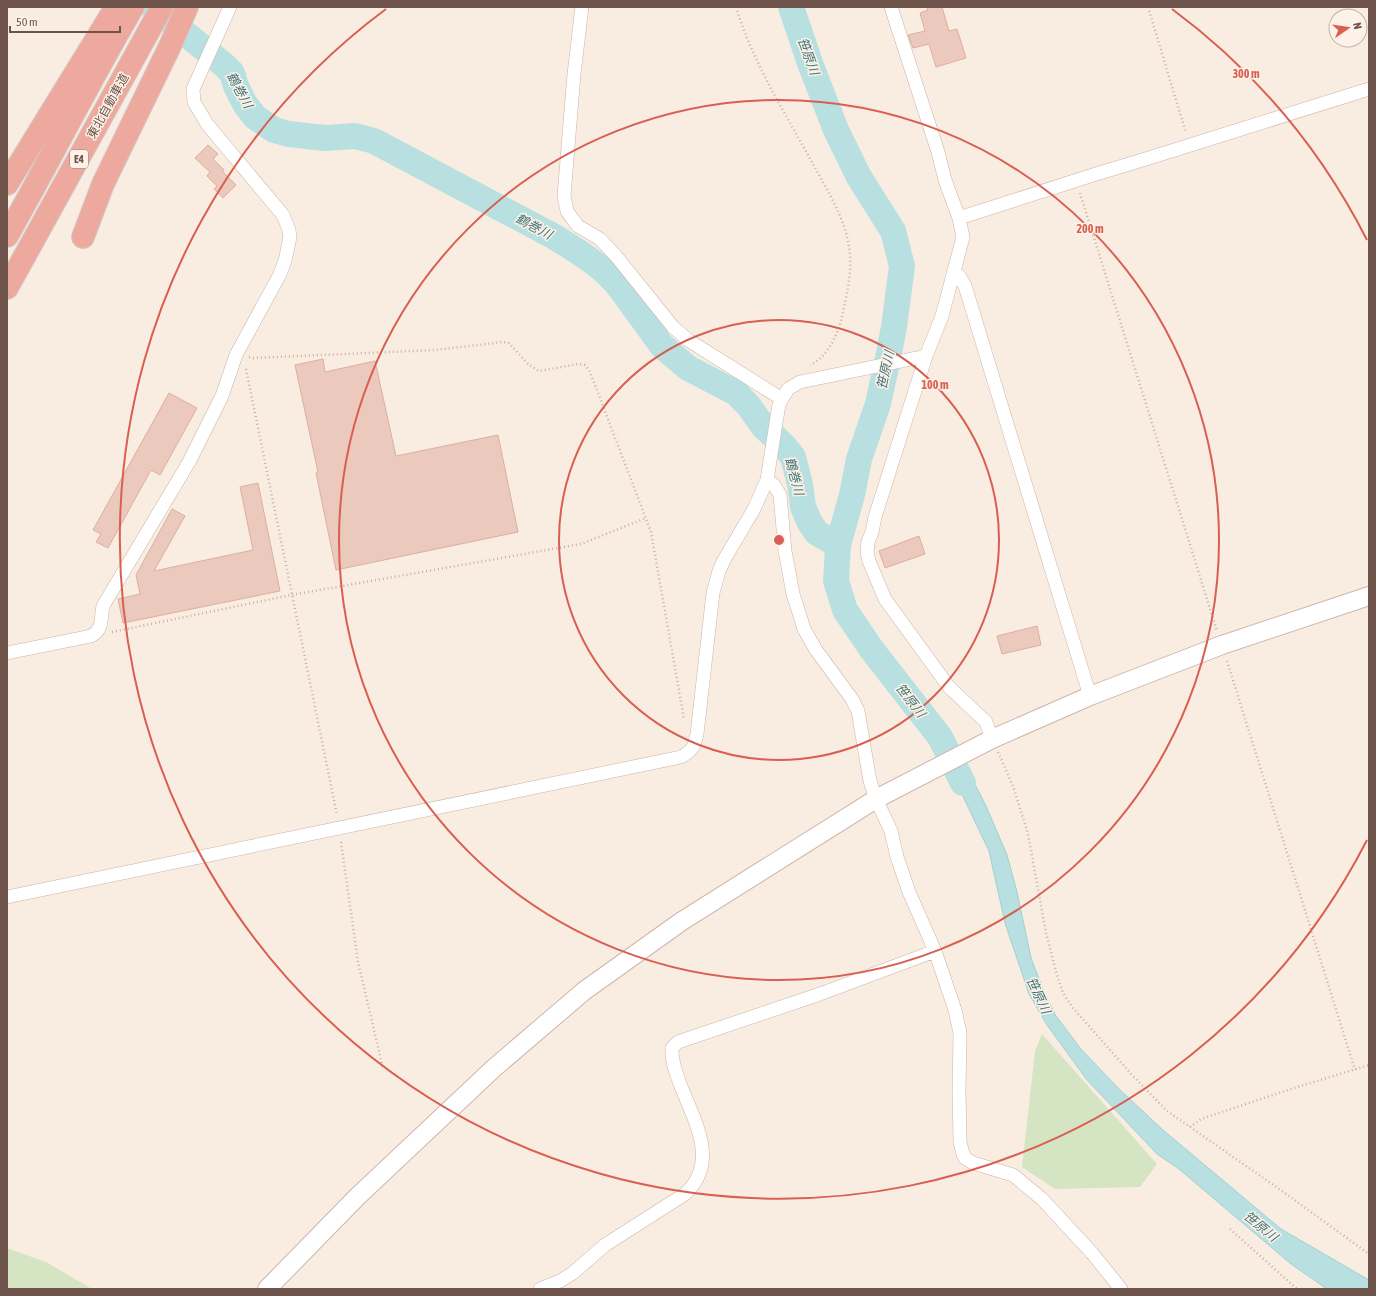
<svg xmlns="http://www.w3.org/2000/svg" width="1376" height="1296" font-family="'Asap Condensed','Noto Sans JP',sans-serif">
<style>
.green{fill:#d5e5c3}
.water{fill:#b9e0e1;stroke:#a0d0d1}
.lines{fill:none;stroke-linecap:round;stroke-linejoin:round}
.river{stroke:#b9e0e1;stroke-width:26}
.building{fill:#ecc9bd;stroke:#ddae9f}
.street-casing{stroke:#c9b4aa;stroke-width:14}
.secondary-casing{stroke:#ceb6ab;stroke-width:20}
.highway-casing{stroke:#d4cbc9;stroke-width:24}
.path{stroke:#d0ada0;stroke-width:2.5;stroke-dasharray:1 3;stroke-linecap:butt}
.street{stroke:#fff;stroke-width:13}
.secondary{stroke:#fff;stroke-width:18}
.highway{stroke:#eea99f;stroke-width:22}
.ring{fill:none;stroke:#d85f52;stroke-width:2}
.labels{text-anchor:middle;stroke-width:3;stroke-linejoin:round;paint-order:stroke}
.shield{fill:#fdf2e8;stroke:#99837a;stroke-width:1}
.shield-label{font-size:11px;font-weight:bold;fill:#6e534b}
.street-label{font-size:12px;fill:#6e534b;stroke:#fdf2e8}
.water-label{font-size:13px;font-style:italic;fill:#44777a;stroke:#fdf2e8}
.centre{fill:#d85f52;stroke:#fdf2e8;stroke-width:2}
.ring-label{font-size:12px;text-anchor:middle;font-weight:bold;fill:#d85f52;stroke:#fdf2e8;stroke-width:3;stroke-linejoin:round;paint-order:stroke}
</style>
<rect width="100%" height="100%" fill="#f9ede2"/>
<path class="green" d="M1042 1034 1157 1164 1140 1187 1055 1189 1022 1167 1035 1051Z
M7 1248 46 1262 92 1289H7Z"/>
<path class="water" d="M964 763 986 806 1007 855 1017 892 1031 958 1044 992 1056 1016 1081 1049 1118 1088 1163 1130 1281 1229 1369 1280V1289H1327L1291 1264 1179 1169 1157 1154 1087 1080 1047 1025 1029 994 1005 923 989 851 950 769Z"/>
<g class="lines">
<path class="river" d="M153 7 224 65 232 73 236 86 245 104 255 117 274 130 289 134 325 138 355 136 374 141 553 236C577 251 602 265 620 288L662 346 688 368 736 393 748 405 763 426 786 448 793 457 800 484 803 507 810 523 817 533 838 545
M791 7 810 63 836 130 859 177 893 231 902 266 894 327 888 358 878 404 859 459 852 495 838 545 836 581 845 610 872 650 940 737 963 783"/>
</g>
<path class="building" d="M927 7H942L949 31 957 29 966 58 936 67 929 44 913 48 908 35 925 31 920 13 928 10Z
M208 145 218 154 213 159 224 170 222 171 236 185 223 198 214 189 217 186 207 176 210 172 195 158Z
M323 359 325 372 375 361 396 456 498 435 518 532 336 570 316 473 318 472 295 365Z
M169 393 197 408 160 475 151 470 108 548 96 542 101 534 93 530Z
M258 483 280 591 123 623 118 599 140 594 136 575 172 509 185 516 154 571 253 550 240 487Z
M919 536 925 554 885 568 879 551Z
M1037 626 1041 645 1002 654 997 636Z"/>
<g class="lines">
<g class="street-casing">
<path id="street" d="M582 7 574 74 564 196 567 211 571 217 578 226 600 239 616 256 673 327 688 340 782 399
M891 7 938 152 945 180 959 218
M953 273 960 277 965 286 1090 696
M767 480 774 485 780 495 785 551 793 594 801 619 804 629 816 650 852 699 858 711 870 781 876 799 891 831 897 857 909 892 935 951 955 1010 960 1033 959 1090 960 1142 963 1154 965 1158 973 1163 1013 1175 1042 1199 1092 1253 1121 1289
M7 653 91 636C104 629 100 619 103 606L189 462 222 396 236 355 279 276 285 261 290 237 289 230 283 215 207 124 194 102 193 89 230 7
M992 739 986 722 949 687 885 599 869 561 867 552 868 542 872 532 875 517 926 356 942 316 963 237 959 218 1093 175 1149 158 1369 89
M7 897 681 757C693 750 694 747 697 734L713 593 719 571 724 560 754 509 767 480 779 404 788 389 800 382 926 356
M540 1289 560 1281 573 1273 605 1245 685 1194C720 1162 694 1120 680 1084 676 1072 671 1061 672 1048L678 1042 820 994 935 951"/>
</g>
<g class="secondary-casing">
<path id="secondary" d="M267 1289 358 1196 494 1068 584 991 682 921 876 799 992 739 1090 696 1222 645 1369 596"/>
</g>
<g class="highway-casing">
<path id="highway" d="M7 184 116 7
M7 236C50 160 89 82 133 7
M83 237 103 184 170 46 187 7
M7 288 162 7"/>
</g>
<path class="path" d="M736 7C753 63 785 113 813 164 827 190 845 218 849 247 853 269 847 294 842 316 838 334 828 357 810 365
M1148 7 1186 133
M1080 193 1217 631
M249 357 253 358 435 350 503 342 509 343 528 364 539 371 578 364 585 365 589 370 595 385 651 532 684 719
M246 369 337 815
M112 632 291 595 581 544 646 518
M1227 661 1355 1070
M998 752 1013 786 1028 834 1046 933 1057 975 1063 993 1073 1008 1132 1075 1167 1111 1282 1191 1369 1254
M341 842 358 962 383 1068
M1190 1127 1201 1119 1291 1089 1369 1065
M1230 1229 1297 1289"/>
<use href="#street" class="street"/>
<use href="#secondary" class="secondary"/>
<use href="#highway" class="highway"/>
</g>
<g class="ring">
<circle cx="779" cy="540" r="220"/>
<circle cx="779" cy="540" r="440"/>
<path d="M1367 840A660 660 0 1 1 386 9M1172 9A660 660 0 0 1 1367 240"/>
</g>
<g class="labels">
<rect class="shield" x="70" y="150" width="18" height="18" rx="3"/>
<g class="shield-label">
<text x="79" y="163">E4</text>
</g>
<g class="street-label">
<text transform="translate(108 106) rotate(-61)" y="4">東北自動車道</text>
</g>
<g class="water-label">
<text transform="translate(809 56) rotate(70)" y="5">笹原川</text>
<text transform="translate(240 90) rotate(61)" y="5">鶴巻川</text>
<text transform="translate(534 226) rotate(28)" y="5">鶴巻川</text>
<text transform="translate(885 370) rotate(-78)" y="5">笹原川</text>
<text transform="translate(795 476) rotate(75)" y="5">鶴巻川</text>
<text transform="translate(911 700) rotate(52)" y="5">笹原川</text>
<text transform="translate(1039 995) rotate(65)" y="5">笹原川</text>
<text transform="translate(1261 1226) rotate(39)" y="5">笹原川</text>
</g>
</g>
<circle cx="779" cy="540" r="6" class="centre"/>
<g class="ring-label">
<text x="1246" y="78">300 m</text>
<text x="1090" y="233">200 m</text>
<text x="935" y="389">100 m</text>
</g>
<rect width="1376" height="1296" fill="none" stroke="#6e534b" stroke-width="16"/>
<g transform="translate(1348 28) rotate(77)"><circle r="19" fill="#fdf2e8" stroke="#c4b2a9"/>
<path d="M0-3L7 15L0 10L-7 15Z" fill="#d85f52"/>
<text y="-6" font-size="11" font-weight="bold" text-anchor="middle" fill="#6e534b">N</text>
</g>
<path d="M10 26v6h110v-6" fill="none" stroke="#6e534b" stroke-width="2"/>
<text x="16" y="26" font-size="12" fill="#6e534b" stroke="#fdf2e8" stroke-width="3" paint-order="stroke">50 m</text>
</svg>
